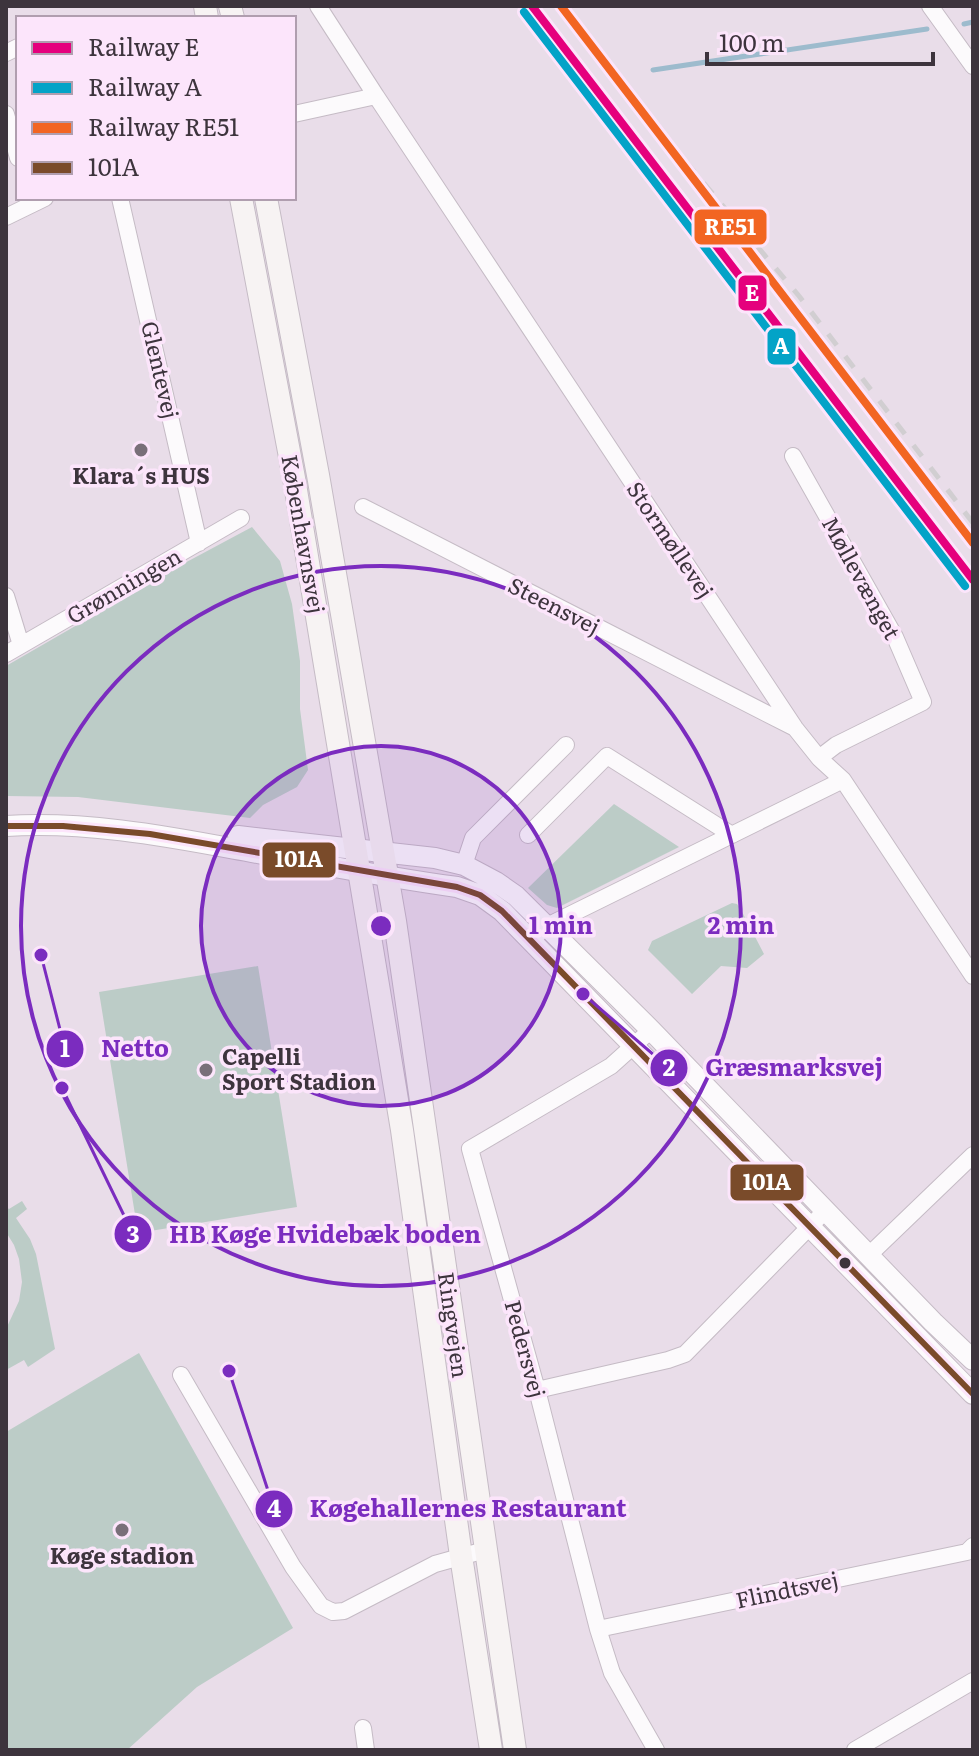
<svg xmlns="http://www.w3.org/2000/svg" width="979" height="1756" font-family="Literata,serif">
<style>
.green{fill:#bcccc7}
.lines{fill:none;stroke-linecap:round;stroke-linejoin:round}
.stream{stroke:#9dbbcd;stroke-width:5}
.minor-casing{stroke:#c5bbc5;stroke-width:18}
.tertiary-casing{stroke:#c5bbc5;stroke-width:22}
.secondary-casing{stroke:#c5bbc5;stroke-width:24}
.minor{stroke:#fcfafc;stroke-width:16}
.tertiary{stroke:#fcfafc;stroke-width:20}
.secondary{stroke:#f7f3f3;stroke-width:22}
.rail{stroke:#d1ced1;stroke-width:5;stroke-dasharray:14 14;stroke-linecap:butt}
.bus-1-casing{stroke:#fce5fb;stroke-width:12}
.bus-1{stroke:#7a4b2a;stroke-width:6}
.rail-1-casing{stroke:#fce5fb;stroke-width:14}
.rail-2-casing{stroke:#fce5fb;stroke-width:14}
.rail-3-casing{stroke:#fce5fb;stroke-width:14}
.rail-1{stroke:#e5007d;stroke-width:8}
.rail-2{stroke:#03a3c7;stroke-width:8}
.rail-3{stroke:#f26522;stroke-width:8}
.ring{fill:none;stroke:#7b2cbf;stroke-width:4}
.poi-dot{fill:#796f79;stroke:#fce5fb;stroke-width:3}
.bus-dot{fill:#3d343d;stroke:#fce5fb;stroke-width:3}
.labels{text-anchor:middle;stroke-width:7;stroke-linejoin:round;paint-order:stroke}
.street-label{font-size:22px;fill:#3d343d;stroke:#fce5fb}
.poi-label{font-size:22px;font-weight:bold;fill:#3d343d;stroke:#fce5fb}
.centre{fill:#7b2cbf;stroke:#fce5fb;stroke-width:4}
.ring-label{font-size:24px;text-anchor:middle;font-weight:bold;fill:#7b2cbf;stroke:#fce5fb;stroke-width:7;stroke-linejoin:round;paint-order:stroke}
.leader{fill:none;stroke:#7b2cbf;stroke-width:3}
.callout-dot{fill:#7b2cbf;stroke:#fce5fb;stroke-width:3}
.mark-label{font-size:24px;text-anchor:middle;font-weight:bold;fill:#fff}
.callout-label{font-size:24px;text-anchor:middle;font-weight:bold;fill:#7b2cbf;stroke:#fce5fb;stroke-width:7;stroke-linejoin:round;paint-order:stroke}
.line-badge{stroke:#fce5fb;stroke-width:3}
.badge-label{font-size:22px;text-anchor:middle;font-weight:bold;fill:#fff}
</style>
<rect width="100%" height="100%" fill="#e9dde9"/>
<path class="green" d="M252 527 280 561 292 604 300 661V709L308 770 297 787 263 805 250 818 78 797 6 796V666L181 565Z
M614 804 679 847 557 908 547 905 528 888Z
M732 903 737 904 740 908 764 954 747 968 721 966 692 994 648 950 652 941Z
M258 966 297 1207 138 1233 99 992Z
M22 1201 27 1209 16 1218 30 1239 36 1254 55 1349 28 1367 24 1360 6 1370V1329L19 1301 22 1282 19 1259 14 1245 6 1232V1207L9 1209Z
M139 1353 293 1628 197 1687 127 1750H6V1432Z"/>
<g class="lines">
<path class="stream" d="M964 24 973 22
M653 70 927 29"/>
<g class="minor-casing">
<path id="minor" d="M318 6 376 96
M930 6 973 66
M6 53 18 47
M6 114 18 158
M294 114 376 96 795 728 819 758 843 780 973 976
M120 198 199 543
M6 217 45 198
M793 456 895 637 923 702 836 745 819 758
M363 507 793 727
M6 596 21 645
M6 654 241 518
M528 835 607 756 732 835
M464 865 473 838 566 745
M538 934 547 926 843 780
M651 1030 611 1066 470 1149 537 1390 598 1629 612 1673 656 1750
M869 1255 973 1155
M181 1375 293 1567 321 1606 333 1612 344 1611 435 1564 485 1550
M537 1390 668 1360 685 1354 826 1210
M598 1629 967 1552 973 1546
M363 1728 366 1750
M855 1750 973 1681"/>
</g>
<g class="tertiary-casing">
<path id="tertiary" d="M6 826C81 821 161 835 235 849 309 862 383 877 457 887L480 895 502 911 973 1394
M238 836 435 858 464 865 496 882 516 896 651 1030 933 1322 973 1360"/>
</g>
<g class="secondary-casing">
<path id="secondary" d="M205 6 207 18
M230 6 233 18
M241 198 294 478 402 1130 461 1556 491 1750
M266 198 318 475 395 921 515 1750"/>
</g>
<use href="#minor" class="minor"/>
<use href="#tertiary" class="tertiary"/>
<use href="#secondary" class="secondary"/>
<path class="rail" d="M597 53 659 130 799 296 973 523"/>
<g class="bus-1-casing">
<path id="bus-1" d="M6 826H63L150 834 457 887 480 895 502 911 973 1394"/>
</g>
<use href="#bus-1" class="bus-1"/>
<g class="rail-1-casing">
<path id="rail-1" d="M532 6 973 580"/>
</g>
<g class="rail-2-casing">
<path id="rail-2" d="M524 12 965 586"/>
</g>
<g class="rail-3-casing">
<path id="rail-3" d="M561 6 973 543"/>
</g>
<use href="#rail-1" class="rail-1"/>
<use href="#rail-2" class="rail-2"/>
<use href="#rail-3" class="rail-3"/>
</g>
<circle cx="381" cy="926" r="180" fill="#7b2cbf" fill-opacity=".12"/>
<g class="ring">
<circle cx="381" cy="926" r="180"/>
<circle cx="381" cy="926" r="360"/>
</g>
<g class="poi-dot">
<circle cx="141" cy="450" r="8"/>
<circle cx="206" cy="1070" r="8"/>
<circle cx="122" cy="1530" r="8"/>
</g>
<circle class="bus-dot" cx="845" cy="1263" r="7"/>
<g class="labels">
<g class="street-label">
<text transform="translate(160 370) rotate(77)" y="8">Glentevej</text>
<text transform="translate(303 534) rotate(80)" y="8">Københavnsvej</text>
<text transform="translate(670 540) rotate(56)" y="8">Stormøllevej</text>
<text transform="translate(861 578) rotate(61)" y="8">Møllevænget</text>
<text transform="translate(124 586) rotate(-30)" y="8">Grønningen</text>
<text transform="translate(554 606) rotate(27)" y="8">Steensvej</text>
<text transform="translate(453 1325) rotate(82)" y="8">Ringvejen</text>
<text transform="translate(525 1349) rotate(75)" y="8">Pedersvej</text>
<text transform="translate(787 1590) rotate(-12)" y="8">Flindtsvej</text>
</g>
<g class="poi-label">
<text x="141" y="484">Klara´s HUS</text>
<text x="222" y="1065" text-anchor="start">Capelli<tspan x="222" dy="25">Sport Stadion</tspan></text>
<text x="122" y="1564">Køge stadion</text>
</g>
</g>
<circle cx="381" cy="926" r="12" class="centre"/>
<g class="ring-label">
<text x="561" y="934">1 min</text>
<text x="741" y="934">2 min</text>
</g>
<path class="leader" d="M41 955L65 1049M583 994L669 1068M62 1088L133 1234M229 1371L274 1509"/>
<g class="callout-dot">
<circle cx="41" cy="955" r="8"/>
<circle cx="583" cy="994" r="8"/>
<circle cx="62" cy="1088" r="8"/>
<circle cx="229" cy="1371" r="8"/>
<circle cx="65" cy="1049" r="20"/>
<circle cx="669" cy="1068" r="20"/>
<circle cx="133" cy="1234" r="20"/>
<circle cx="274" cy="1509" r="20"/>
</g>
<g class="mark-label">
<text x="65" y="1057">1</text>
<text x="669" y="1076">2</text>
<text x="133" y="1243">3</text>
<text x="274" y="1517">4</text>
</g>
<g class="callout-label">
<text x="135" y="1057">Netto</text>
<text x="794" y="1076">Græsmarksvej</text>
<text x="325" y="1243">HB Køge Hvidebæk boden</text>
<text x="468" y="1517">Køgehallernes Restaurant</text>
</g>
<g class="line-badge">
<rect x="693" y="208" width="75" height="38" rx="8" fill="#f26522"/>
<rect x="737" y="274" width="31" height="38" rx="8" fill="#e5007d"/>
<rect x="766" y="327" width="31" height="39" rx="8" fill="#03a3c7"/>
<rect x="261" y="841" width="76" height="38" rx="8" fill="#7a4b2a"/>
<rect x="729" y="1163" width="76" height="39" rx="8" fill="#7a4b2a"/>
</g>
<g class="badge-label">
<text x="730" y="235">RE51</text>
<text x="752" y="301">E</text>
<text x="781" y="354">A</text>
<text x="299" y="867">101A</text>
<text x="767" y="1190">101A</text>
</g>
<rect width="979" height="1756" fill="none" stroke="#3d343d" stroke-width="16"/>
<rect x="16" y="16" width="280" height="184" fill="#fce5fb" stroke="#b09eaf" stroke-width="2"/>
<rect x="32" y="42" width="40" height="12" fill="#e5007d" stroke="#b09eaf" stroke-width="2"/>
<text x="88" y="56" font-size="24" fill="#3d343d">Railway E</text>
<rect x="32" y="82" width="40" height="12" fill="#03a3c7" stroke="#b09eaf" stroke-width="2"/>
<text x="88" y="96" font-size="24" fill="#3d343d">Railway A</text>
<rect x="32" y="122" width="40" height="12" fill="#f26522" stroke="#b09eaf" stroke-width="2"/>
<text x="88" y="136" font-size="24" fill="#3d343d">Railway RE51</text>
<rect x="32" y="162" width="40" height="12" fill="#7a4b2a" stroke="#b09eaf" stroke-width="2"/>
<text x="88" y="176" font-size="24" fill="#3d343d">101A</text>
<path d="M707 52v12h226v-12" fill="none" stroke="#3d343d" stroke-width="4"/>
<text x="719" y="52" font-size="24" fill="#3d343d" stroke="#fce5fb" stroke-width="6" paint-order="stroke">100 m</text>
</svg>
